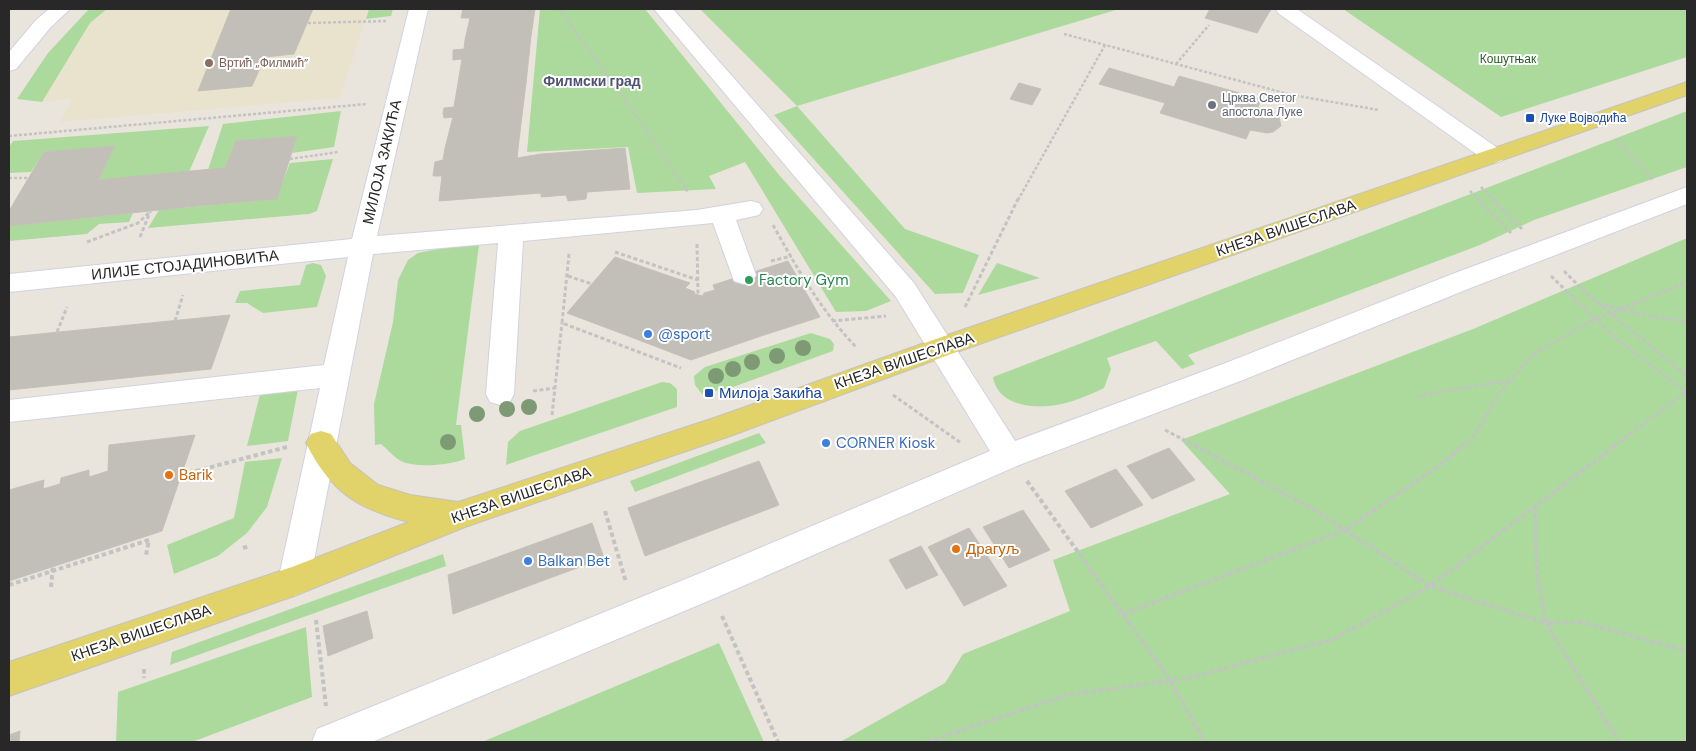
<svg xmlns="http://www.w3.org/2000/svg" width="1696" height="751" font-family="'DM Sans',sans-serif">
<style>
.education{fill:#e9e3cd}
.green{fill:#acda9d}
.building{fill:#c2beb8;stroke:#c4c1b6}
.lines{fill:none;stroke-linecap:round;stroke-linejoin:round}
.minor-casing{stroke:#d1d2e0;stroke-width:2}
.major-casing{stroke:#c3c3c3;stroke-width:2}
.path-far2{stroke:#c3c3c3;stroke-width:2.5;stroke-dasharray:3 2;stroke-linecap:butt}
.path-far1{stroke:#c3c3c3;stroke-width:3;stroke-dasharray:4 2.5;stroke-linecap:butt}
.path{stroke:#c3c3c3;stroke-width:4;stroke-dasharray:4.5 3;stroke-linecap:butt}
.minor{fill:#fff;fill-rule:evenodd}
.major{fill:#e1d269;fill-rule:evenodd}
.tree{fill:#7e9a75}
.education-dot{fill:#8d6e63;stroke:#fff;stroke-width:2}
.worship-dot{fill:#6b7280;stroke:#fff;stroke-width:2}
.transit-dot{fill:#1a4fb4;stroke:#fff;stroke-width:2}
.leisure-dot{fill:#2e9e5b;stroke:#fff;stroke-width:2}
.shop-dot{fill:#3f7fe0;stroke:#fff;stroke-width:2}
.food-dot{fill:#e8710a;stroke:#fff;stroke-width:2}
.labels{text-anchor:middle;stroke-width:4;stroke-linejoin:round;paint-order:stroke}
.far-park-label{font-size:12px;fill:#275d21;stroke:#fff}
.far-education-label{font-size:12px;fill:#785e54;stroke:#fff;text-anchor:start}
.far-worship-label{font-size:12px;fill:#5b616d;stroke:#fff;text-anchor:start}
.far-transit-label{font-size:12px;fill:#164399;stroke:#fff;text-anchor:start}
.far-neighbourhood-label{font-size:14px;font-weight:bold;fill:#4e5174;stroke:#fff}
.street-label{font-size:15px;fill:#282828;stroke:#fff}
.leisure-label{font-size:15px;fill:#27864d;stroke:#fff;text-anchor:start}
.shop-label{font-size:15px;fill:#366cbe;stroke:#fff;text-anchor:start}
.transit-label{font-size:15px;fill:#164399;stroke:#fff;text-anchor:start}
.food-label{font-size:15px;fill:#c56008;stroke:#fff;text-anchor:start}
</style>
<rect width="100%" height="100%" fill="#e9e5dc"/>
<path class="education" d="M107 9H369L340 98 60 122 72 99 42 102 90 23Z"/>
<path class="green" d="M89 9H107L90 23 42 102 17 99 48 53Z
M369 9H393L391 16 366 19Z
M540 9H645L780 176 891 301 866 311 836 312 745 162 709 176 716 189 637 193 628 147 527 152Z
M700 9H1119L797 106 905 229 979 255 963 293 935 294 774 115 797 106Z
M1343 9H1687V57L1501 117Z
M341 111 334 147 292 153 297 136 237 141 225 168 208 170 223 124Z
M1687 111V167L1534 220 1480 245 1188 355 1195 364 1182 369 1156 341 1107 358 1111 369 1104 388C1075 402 1046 413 1014 402 1002 397 995 389 993 377Z
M209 126 189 172 98 180 115 146 44 152 31 172 9 173V147L13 141Z
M333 159 317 211 309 214 148 228 159 210 276 199 290 163Z
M133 213 129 222 99 224 87 234 9 241V226Z
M1687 238V742H840L945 683 963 654 1070 611 1053 560 1230 494 1181 440 1473 329Z
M479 245 456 425H461L465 459C450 465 414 469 399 460 393 456 387 449 381 444L375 445 374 404 393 322 398 280 408 260 418 253 449 247Z
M313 263 321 265 326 276 317 307 263 313 247 303H235L240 291 300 285 306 265Z
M997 263 1040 278 978 295Z
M811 333 830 339 834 344 833 351 733 387 702 394 695 385 694 376 705 367Z
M662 382 670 383 677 389V407L506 465 508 442 520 431Z
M299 384 288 441 247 446 260 394Z
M759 433 766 443 635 492 630 481Z
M282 458 267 507 247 533 218 556 174 574 167 545 234 518 245 462Z
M443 554 446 566 170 665 172 652Z
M306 627 312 697 192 742H116L118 692Z
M719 643 764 742H482Z"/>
<path class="building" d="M231 9H313L294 54 265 57 252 86 198 91Z
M463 9H535L531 36 465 40 470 18H461Z
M1210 9H1271L1257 33 1205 18Z
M531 36 526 83 457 89 462 59 453 60V50L464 49 465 40Z
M1109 68 1174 87 1179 76 1261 99 1258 107 1275 113 1279 117 1281 126 1273 132 1267 133 1250 130 1246 139 1160 113 1165 103 1099 84Z
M526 83 519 140 445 148 453 117 444 118 443 113 444 108 454 107 457 89Z
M1019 83 1041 89 1032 105 1010 99Z
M297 136 277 199 187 207 201 170 225 168 236 141Z
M519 140 517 158 541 154V193L439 201 442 176H433L435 162 443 160 445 148Z
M115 146 98 180 128 177 112 215 9 226V211L44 152Z
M625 148 630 189 587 192 586 199 568 201 566 195 541 197V154Z
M201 170 187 207 112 215 128 177Z
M615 257 669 276 623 334 567 313Z
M788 261 820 317 764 335 735 278Z
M669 276 690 283 685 288 695 292 694 294 703 296 704 293 715 290 713 285 735 278 764 335 691 360 623 334Z
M230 315 211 369 96 381 120 326Z
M120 326 96 381 9 390V337Z
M195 435 162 531 9 581V490L44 480 43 489 60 484 61 478 89 470V477L108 471 109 445Z
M1169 448 1195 480 1152 499 1127 466Z
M759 461 779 505 645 556 628 508Z
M1116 469 1143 505 1091 528 1065 491Z
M1023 510 1050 550 1009 568 983 527Z
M592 523 604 558 453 614 448 575Z
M969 528 1007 586 964 606 928 547Z
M921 546 938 575 906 589 889 560Z
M367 611 373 638 328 656 323 626Z
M20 731 19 742H9V735Z"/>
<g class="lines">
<g class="minor-casing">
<path id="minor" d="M49 9H70L50 28 16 69 9 71V52L36 20Z
M409 9H428L377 236 697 210 751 201 759 203 763 209 759 215 736 220 756 275 752 281 743 284 734 281 713 223 523 241 514 394 510 402 500 405 490 402 486 394 498 243 373 254 310 581 305 591 294 596 283 591 278 581 320 388 9 422V400L324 365 348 257 9 292V274L352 239Z
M654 9H673L914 283 1015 441 1223 364 1455 273 1687 187V204L1473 287 1243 380 1019 465 720 596 372 742H312L317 729 698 574 990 451 896 297Z
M1276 9H1297L1502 151 1505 156 1502 161 1494 163 1486 161 1278 13Z"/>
</g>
<g class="major-casing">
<path id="major" d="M1687 82V95L951 354 733 435 465 527 294 596 9 696V662L292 567 409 522C357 509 330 491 306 443L311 434 321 431 331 434 350 463 378 485 410 495 458 502 717 417 933 340Z"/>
</g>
<path class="path-far2" d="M559 9 641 122 688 192
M308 23 388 21
M1064 34 1292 95 1379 110
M1176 64 1209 25
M9 136 367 104
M1617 140 1653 180
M290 159 338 152
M9 178H28
M1481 187 1494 200
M1470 191 1479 200
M1018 200 1105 45"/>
<path class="path-far1" d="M1477 199 1511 233
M1492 199 1522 229
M773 225C798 270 820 309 856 347
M140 237 150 212
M87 242 138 223 151 211
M697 244 698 295
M615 252 698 280
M569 254 562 323 681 368
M771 261 792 256
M1564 271 1587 294 1687 376
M568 276 592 284
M1551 276 1615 338 1686 392
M1598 303 1652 317 1687 321
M965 307 1018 199
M175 321 183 295
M832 321 886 316
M57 332 67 307
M533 391 555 388
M893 395 961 443
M1417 396 1510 380
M552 415 562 323
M1165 430 1196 446
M1462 446 1475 435 1498 394 1535 353 1591 321 1687 282
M1614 446 1687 391"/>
<path class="path" d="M1194 445 1313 509 1430 586 1546 623 1619 742
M181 475 287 447
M1027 481 1170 680 1205 742
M1535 506 1537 574 1546 623 1582 622 1687 651
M605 511 626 582
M243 548 249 546
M9 585 149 540 146 555
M51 587 53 566
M1123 614 1345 530 1440 465 1463 445
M722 616 778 742
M316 620 326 706
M144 669V678
M927 742 1067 695 1188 678 1334 639 1430 586 1616 445"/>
<use href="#minor" class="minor"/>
<use href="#major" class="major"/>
</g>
<g class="tree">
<circle cx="803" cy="348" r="8"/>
<circle cx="777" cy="356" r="8"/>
<circle cx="752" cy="362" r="8"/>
<circle cx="733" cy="369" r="8"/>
<circle cx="716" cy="376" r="8"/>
<circle cx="529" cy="407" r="8"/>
<circle cx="507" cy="409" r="8"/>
<circle cx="477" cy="414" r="8"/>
<circle cx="448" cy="442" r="8"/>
</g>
<circle class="education-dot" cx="209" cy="63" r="5"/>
<circle class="worship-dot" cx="1212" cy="105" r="5"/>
<g class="transit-dot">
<rect x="1525" y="113" width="10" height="10" rx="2.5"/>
<rect x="704" y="388" width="10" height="10" rx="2.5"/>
</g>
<circle class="leisure-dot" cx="749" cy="280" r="5"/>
<g class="shop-dot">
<circle cx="648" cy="334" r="5"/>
<circle cx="826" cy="443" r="5"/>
<circle cx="528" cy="561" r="5"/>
</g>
<g class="food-dot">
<circle cx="169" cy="475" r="5"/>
<circle cx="956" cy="549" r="5"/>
</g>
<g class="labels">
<g class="far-park-label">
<text x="1508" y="63">Кошутњак</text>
</g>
<g class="far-education-label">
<text x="219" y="67">Вртић „Филмић”</text>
</g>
<g class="far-worship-label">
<text x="1222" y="102">Црква Светог<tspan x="1222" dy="14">апостола Луке</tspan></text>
</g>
<g class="far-transit-label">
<text x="1540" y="122">Луке Војводића</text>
</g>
<g class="far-neighbourhood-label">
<text x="592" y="86">Филмски град</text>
</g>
<g class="street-label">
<text transform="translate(382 162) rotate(-77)" y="5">МИЛОЈА ЗАКИЋА</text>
<text transform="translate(1286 228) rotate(-19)" y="5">КНЕЗА ВИШЕСЛАВА</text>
<text transform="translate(185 265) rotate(-6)" y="5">ИЛИЈЕ СТОЈАДИНОВИЋА</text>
<text transform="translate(904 361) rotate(-19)" y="5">КНЕЗА ВИШЕСЛАВА</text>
<text transform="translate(521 495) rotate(-19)" y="5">КНЕЗА ВИШЕСЛАВА</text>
<text transform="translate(141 633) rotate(-19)" y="5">КНЕЗА ВИШЕСЛАВА</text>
</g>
<g class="leisure-label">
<text x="759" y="285">Factory Gym</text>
</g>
<g class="shop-label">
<text x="658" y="339">@sport</text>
<text x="836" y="448">CORNER Kiosk</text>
<text x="538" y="566">Balkan Bet</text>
</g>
<g class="transit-label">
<text x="719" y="398">Милоја Закића</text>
</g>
<g class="food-label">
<text x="179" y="480">Barik</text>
<text x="966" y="554">Драгуљ</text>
</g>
</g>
<rect width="1696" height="751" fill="none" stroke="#282828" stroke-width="20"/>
</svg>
